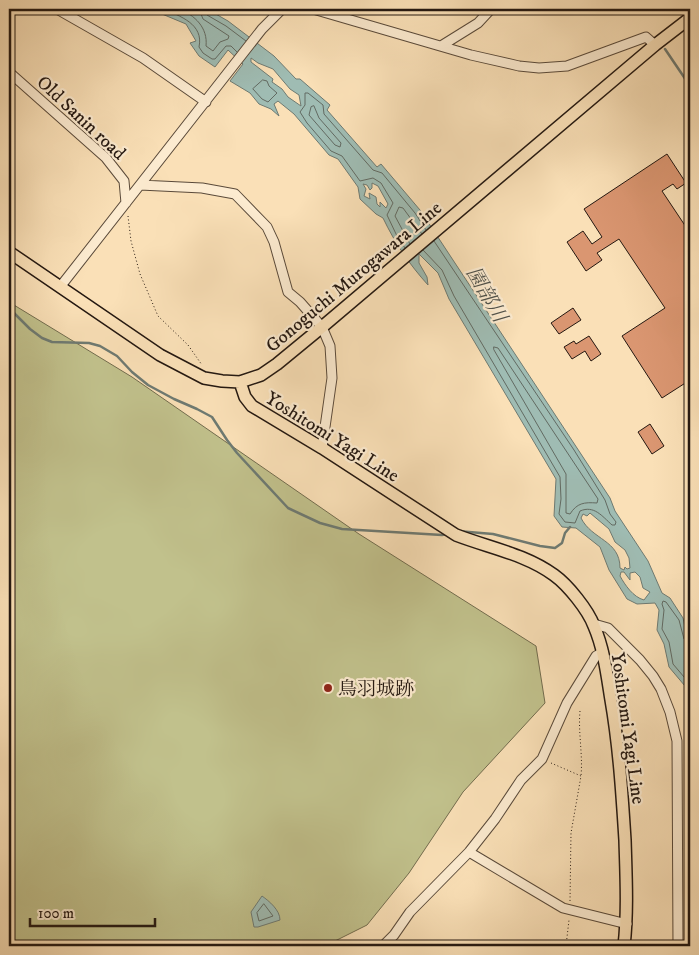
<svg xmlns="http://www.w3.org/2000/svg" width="699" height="955" font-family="'IM FELL DW Pica','Noto Serif JP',serif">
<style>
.green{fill:#c1c18c;stroke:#726c4e}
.water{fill:#9fbcb3;stroke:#6e7a72;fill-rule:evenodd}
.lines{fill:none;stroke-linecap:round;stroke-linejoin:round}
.shore{stroke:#626a62;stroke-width:1}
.stream{stroke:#6e7a72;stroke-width:2.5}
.building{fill:#da9671;stroke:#241811}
.minor-casing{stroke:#5a4a3a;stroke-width:11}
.major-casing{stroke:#241811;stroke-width:14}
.path{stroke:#241811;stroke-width:1;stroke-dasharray:1 2.5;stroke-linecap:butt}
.minor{stroke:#fcebd0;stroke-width:9}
.major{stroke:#fae0b7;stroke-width:11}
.poi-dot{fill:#8f2418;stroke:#fcebd0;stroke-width:2}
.labels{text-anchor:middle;stroke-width:4.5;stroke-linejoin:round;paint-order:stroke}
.street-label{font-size:19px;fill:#241811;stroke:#fcebd0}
.poi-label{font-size:19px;fill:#241811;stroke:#fcebd0;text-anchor:start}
.water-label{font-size:20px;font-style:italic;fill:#4f514a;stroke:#fcebd0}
</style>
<rect width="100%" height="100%" fill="#fae0b7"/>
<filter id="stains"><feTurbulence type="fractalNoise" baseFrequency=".004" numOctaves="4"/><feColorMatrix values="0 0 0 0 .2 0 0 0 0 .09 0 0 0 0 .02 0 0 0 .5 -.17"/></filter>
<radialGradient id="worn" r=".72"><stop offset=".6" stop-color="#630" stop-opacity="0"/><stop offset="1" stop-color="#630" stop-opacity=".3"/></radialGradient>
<path class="green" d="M9 302 132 377 359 534 536 646 545 703 463 792 409 873 367 925 325 946H9Z"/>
<path class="water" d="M150 9H207L228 21 274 56 296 79H300L330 105 327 110 377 167 381 164 420 210 610 498 615 511 648 561 662 593 670 598 683 618 686 632 690 640V692L669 667 664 644 657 630 659 610 655 603 637 604 627 599 609 570 600 547 576 528 562 527 554 516 556 479 449 299 438 273 419 254V263L427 277 428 285C409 264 395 243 383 218L376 214 360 199 358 187 338 159 329 155 294 114 278 101 274 104 279 116 271 109 259 104 250 93 230 81 243 64 228 50 215 67 199 56 190 43 196 41 186 24ZM251 58 258 63 273 69 290 89 299 95 301 106 288 97 282 89 272 82 273 79 251 62ZM372 183 378 186 388 204 386 208 380 202V207L377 204 376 197 369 193 370 199 364 196 366 189 363 184 367 185 370 190 372 188ZM590 513 609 529 615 542 625 550 629 558 630 568 627 569 625 567 624 570 620 568C620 540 592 540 581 518L583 514 587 516ZM621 572H624L630 580V573L635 572 640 577 643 588 650 592 644 600C633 597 625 585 620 576Z
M262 896C269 901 280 910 280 920L258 927H254L251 912Z"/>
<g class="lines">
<path class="shore" d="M163 9C180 16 204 24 199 47L203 53 212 59H215L226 46H231L237 52
M179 9C195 15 208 28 206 46L213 51 220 42 228 39 229 36 203 19 199 9
M205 9 207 15 226 26 246 41
M263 80 267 81 269 86 277 93 268 102 262 99 253 89Z
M314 106 319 118 341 143 340 147 335 145 309 115 311 107Z
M410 244 395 216 399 207 403 208 422 234
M405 248 397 236 387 215 393 203 381 183 373 178 360 181 342 156 331 151 307 123 300 112 305 105V93H308L323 105 324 114 373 170 382 173 415 213 426 230
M423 250 442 270 454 296 560 477 561 499 559 514 565 522 575 523 580 511C594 505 602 516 612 525H615L616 522 610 514 605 500 574 450 434 241
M494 347 498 348 598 499 597 503C584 502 577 503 570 514L566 513V474L494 350Z
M690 641 684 639 679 620 666 602 663 601 662 604 664 610 662 629 669 642 673 664 690 684
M264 904 273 916 259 921 257 913Z"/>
<path class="stream" d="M665 49 690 86
M9 308 30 329 42 338 52 342 89 343 100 346 117 356 132 372 148 385 174 399 197 409 212 417 227 440 237 453 288 508 320 523 342 529 442 535 447 534
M457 531 493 534 540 546 555 548 562 543 565 533 570 527"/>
</g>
<path class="building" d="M667 154 686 183 677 189 673 184 662 191 690 233V380L662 398 622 336 665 308 619 239 597 253 602 260 586 271 567 242 583 231 592 244 602 237 584 209Z
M573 308 581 320 559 334 551 323Z
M589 336 601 354 591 361 585 351 572 359 564 347 574 341 576 344Z
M650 424 664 446 652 454 638 432Z"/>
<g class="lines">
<g class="minor-casing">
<path id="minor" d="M57 9 143 58 206 102
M313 9 471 55 519 66 539 68 567 66 646 37 655 45
M687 9 690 11
M441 46 478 23 491 9
M9 72 106 158 124 181 126 203
M140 185 202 188 235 194 267 227 274 242 288 292 300 302 322 327 330 346 332 378 322 448
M60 287 262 29 282 9
M594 624 608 628 640 660 653 676 661 689 670 712 677 741 678 946
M469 852 563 908 627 924
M383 946 394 935 410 912 469 852 495 819 521 780 542 759 567 703 596 656 603 652"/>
</g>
<g class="major-casing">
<path id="major" d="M9 252 160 355 204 378 222 381 240 382 261 375 277 364 322 327 655 45 690 18
M240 382 245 397 252 406 322 448 456 535C490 548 525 554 554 575 568 585 588 610 594 626 604 649 607 675 611 700 619 746 622 793 625 840 626 875 628 911 624 946"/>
</g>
<path class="path" d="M128 216 131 241 140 274 158 316 188 345 202 365
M580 711C578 733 583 754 581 776
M551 763 581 776 571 833 570 901
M566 946 569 920"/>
<use href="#minor" class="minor"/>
<use href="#major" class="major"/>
</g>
<circle class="poi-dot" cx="328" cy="688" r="5"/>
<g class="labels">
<g class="street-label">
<text transform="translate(82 117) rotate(43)" y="7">Old Sanin road</text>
<text transform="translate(353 276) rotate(-40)" y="7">Gonoguchi Murogawara Line</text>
<text transform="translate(333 436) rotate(32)" y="7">Yoshitomi Yagi Line</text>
<text transform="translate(629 728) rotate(82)" y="7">Yoshitomi Yagi Line</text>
</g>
<g class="poi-label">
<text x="338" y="695">鳥羽城跡</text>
</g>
<g class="water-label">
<text transform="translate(487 294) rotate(60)" y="7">園部川</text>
</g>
</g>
<rect width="699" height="955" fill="none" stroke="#fae0b7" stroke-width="30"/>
<rect x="10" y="10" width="679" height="935" fill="none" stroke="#241811" stroke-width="2.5"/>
<rect x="15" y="15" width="669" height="925" fill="none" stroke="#241811"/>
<path d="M30 918v8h125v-8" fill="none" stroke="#241811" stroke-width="2.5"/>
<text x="38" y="918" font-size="15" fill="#241811" stroke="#fcebd0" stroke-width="4" paint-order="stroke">100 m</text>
<rect width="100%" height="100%" filter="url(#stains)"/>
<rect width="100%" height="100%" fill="url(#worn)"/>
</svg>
